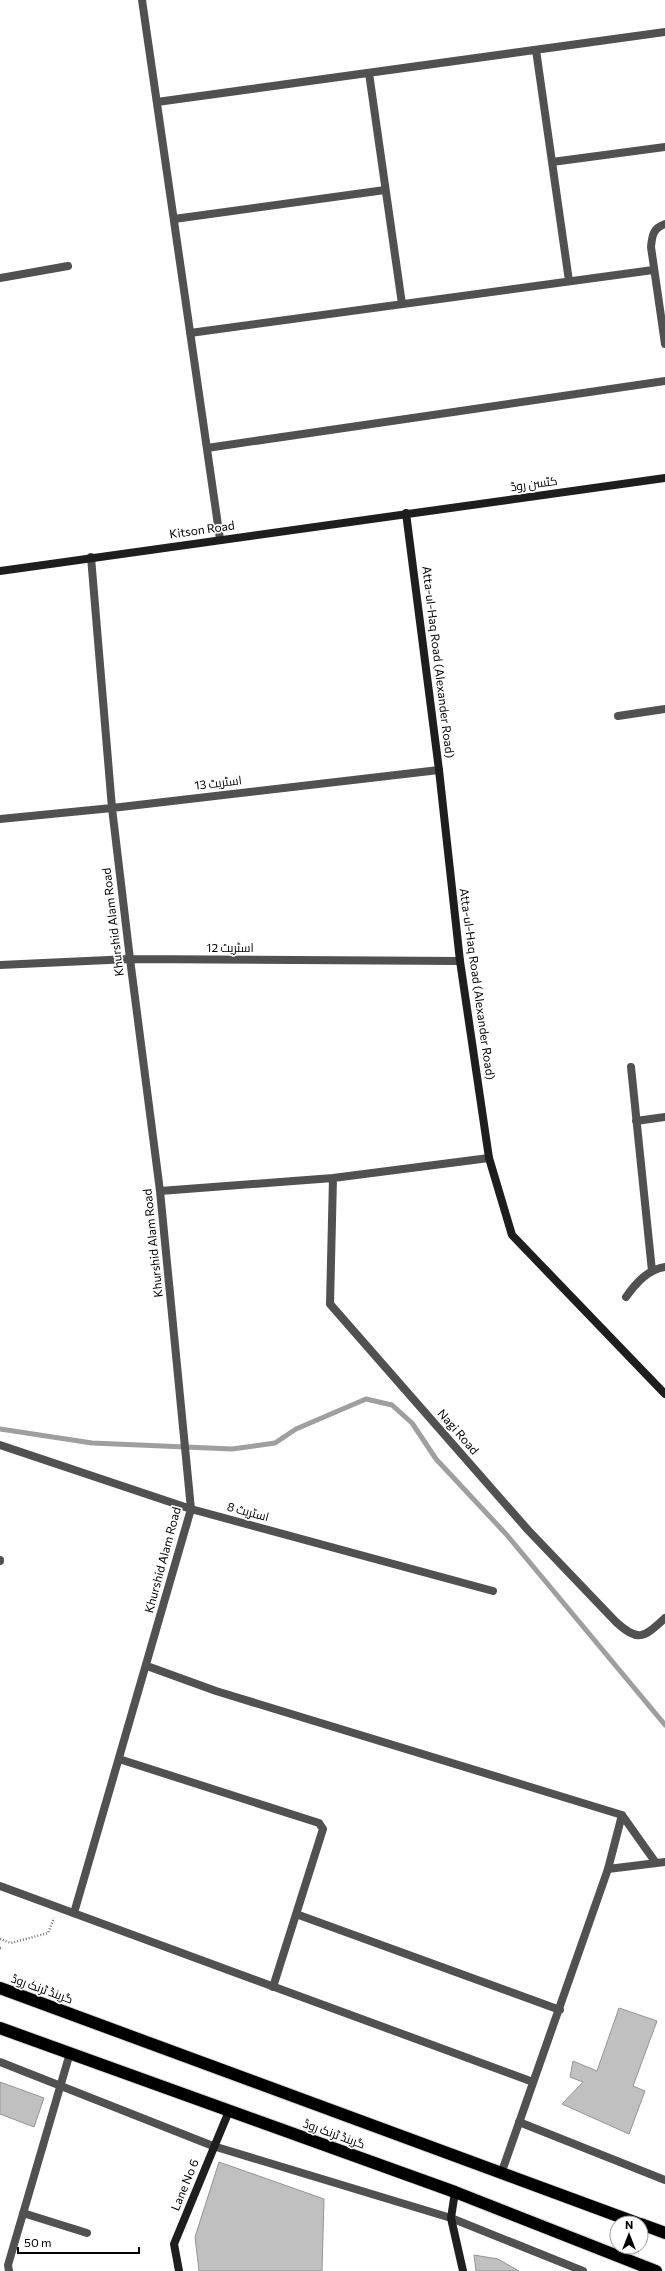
<svg xmlns="http://www.w3.org/2000/svg" width="665" height="2271" font-family="Commissioner,Cairo,sans-serif">
<style>
.lines{fill:none;stroke-linecap:round;stroke-linejoin:round}
.stream{stroke:#9f9f9f;stroke-width:5}
.building{fill:#c0c0c0;stroke:#959595}
.highway-casing{stroke:#dbdbdb;stroke-width:14}
.path{stroke:#737373;stroke-width:2.5;stroke-dasharray:1 2;stroke-linecap:butt}
.lane{stroke:#515151;stroke-width:8}
.street{stroke:#515151;stroke-width:8}
.secondary{stroke:#1e1e1e;stroke-width:8}
.highway{stroke:#000;stroke-width:12}
.labels{text-anchor:middle;stroke-width:3.5;stroke-linejoin:round;paint-order:stroke}
.street-label{font-size:12px;fill:#000;stroke:#fff}
</style>
<rect width="100%" height="100%" fill="#fff"/>
<g class="lines">
<path class="stream" d="M0 1429 92 1443 232 1449 275 1443 296 1429 366 1399 392 1405 412 1423 436 1459 506 1534 665 1725"/>
</g>
<path class="building" d="M619 2008 657 2021 633 2086 645 2091 629 2134 562 2104 583 2082 570 2077 573 2061 597 2071Z
M0 2082 44 2098 34 2127 0 2114Z
M219 2162 324 2199 322 2271H199L195 2237Z
M474 2255 498 2259 519 2271H476Z"/>
<g class="lines">
<g class="highway-casing">
<path id="highway" d="M0 1988 637 2223
M0 2028 455 2192 656 2271
M641 2224 665 2233"/>
</g>
<path class="path" d="M0 1939 11 1943 48 1933 54 1918
M0 1948 3 1949"/>
<path class="lane" d="M0 278 68 266
M0 1886 533 2082
M0 2062 213 2146 451 2218 583 2271
M519 2122 665 2180"/>
<path class="street" d="M142 0 220 539
M536 50 569 281
M369 73 402 304
M157 102 665 32
M552 162 665 147
M174 219 385 190
M665 224C653 228 652 236 651 247L665 344
M190 333 653 270
M207 448 665 381
M618 716 665 709
M0 819 112 808 439 770
M0 965 130 959 460 961
M631 1067 652 1271
M636 1121 665 1117
M333 1178 330 1304 528 1530 616 1622C639 1643 644 1637 665 1618
M160 1191 333 1178 489 1158
M626 1297C636 1283 647 1270 665 1267
M0 1445 191 1509 493 1591
M0 1561V1560
M147 1666 216 1691 622 1815 656 1863
M119 1759 319 1823 323 1829 273 1987
M608 1869 665 1862
M74 1913 191 1509 160 1191 130 959 112 808 91 557
M296 1914 560 2010
M501 2174 608 1869 622 1815
M23 2213 87 2233
M9 2271 8 2265 70 2053"/>
<path class="secondary" d="M406 513 439 770 460 961 489 1158 512 1235 665 1394
M0 571 665 478
M455 2192 451 2218 463 2271
M179 2271 174 2244 229 2111"/>
<use href="#highway" class="highway"/>
</g>
<g class="labels">
<g class="street-label">
<text transform="translate(534 484) rotate(-8)" y="4">کٹسن روڈ</text>
<text transform="translate(202 530) rotate(-8)" y="4">Kitson Road</text>
<text transform="translate(438 662) rotate(83)" y="4">Atta-ul-Haq Road (Alexander Road)</text>
<text transform="translate(218 783) rotate(-7)" y="4">اسٹریٹ 13</text>
<text transform="translate(113 922) rotate(-97)" y="4">Khurshid Alam Road</text>
<text x="230" y="952">اسٹریٹ 12</text>
<text transform="translate(477 984) rotate(82)" y="4">Atta-ul-Haq Road (Alexander Road)</text>
<text transform="translate(153 1243) rotate(-96)" y="4">Khurshid Alam Road</text>
<text transform="translate(458 1432) rotate(49)" y="4">Nagi Road</text>
<text transform="translate(248 1512) rotate(15)" y="4">اسٹریٹ 8</text>
<text transform="translate(163 1560) rotate(-75)" y="4">Khurshid Alam Road</text>
<text transform="translate(42 1989) rotate(20)" y="4">گرینڈ ٹرنک روڈ</text>
<text transform="translate(334 2134) rotate(20)" y="4">گرینڈ ٹرنک روڈ</text>
<text transform="translate(185 2185) rotate(-68)" y="4">Lane No 6</text>
</g>
</g>
<g transform="translate(629 2235)"><circle r="19" fill="#ffffff" stroke="#999999"/>
<path d="M0-3L7 15L0 10L-7 15Z" fill="#000000"/>
<text y="-6" font-size="11" font-weight="bold" text-anchor="middle" fill="#000000">N</text>
</g>
<path d="M18 2247v6h121v-6" fill="none" stroke="#000000" stroke-width="2"/>
<text x="24" y="2247" font-size="12" fill="#000000" stroke="#ffffff" stroke-width="3" paint-order="stroke">50 m</text>
</svg>
